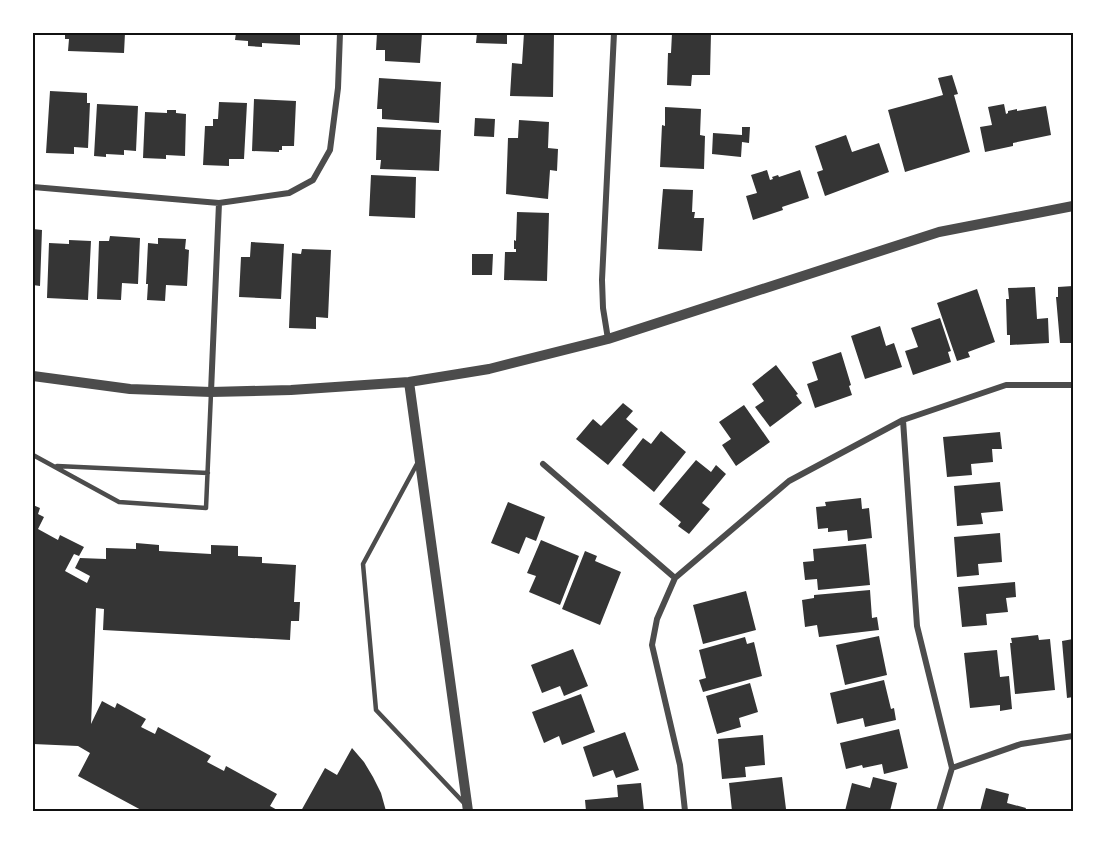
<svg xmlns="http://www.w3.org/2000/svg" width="1106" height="844" font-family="Ubuntu,sans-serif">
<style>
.building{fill:#353535}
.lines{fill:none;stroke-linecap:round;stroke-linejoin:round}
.service{stroke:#4c4c4c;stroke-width:4.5}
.minor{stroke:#4c4c4c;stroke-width:6}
.tertiary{stroke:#4c4c4c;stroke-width:10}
.neatline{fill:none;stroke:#111;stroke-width:2}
</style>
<rect width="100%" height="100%" fill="#fff"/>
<path class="building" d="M65 33H125L124 53 68 51 69 39H65Z
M236 33H300V45L262 43V47L248 46V41L235 40Z
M377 33H422L420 63 385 61V50H376Z
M477 33H507V44L476 43Z
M524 33H554L553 97 510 96 512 63 522 64Z
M672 33H711L710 75H692L691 86 667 85 668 53H671Z
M952 75 958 94 954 95 970 152 905 172 888 110 943 95 938 78Z
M379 78 441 82 439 123 382 119V109H377Z
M50 91 87 93V103H90L88 148 74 147V154L46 153Z
M254 99 296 101 294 146H282V150H279V152L252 151Z
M219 102 247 103 244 159H229V166L203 165 205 126H213V119H218Z
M97 104 138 106 136 151 124 150V155L106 154V157L94 156Z
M1004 104 1006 114 1008 113V111L1017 109V111L1046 106 1051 135 1013 143V146L985 152 980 127 992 125 988 107Z
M665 107 701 109 700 135 705 136 704 169 660 167 662 125 665 126Z
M167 110H176V113L186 114 185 156 166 155V159L143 158 145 112 167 113Z
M475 118 495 119 494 137 474 136Z
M519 120 549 122 548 148 558 149 557 171 550 170 548 199 506 194 508 138H518Z
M377 127 441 130 439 171 380 169 381 160H376Z
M742 127H750L749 143 742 142 741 157 712 154 713 133 742 135Z
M846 135 852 152 879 143 889 172 825 196 817 172 823 170 815 146Z
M767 170 770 180 773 179 772 177 778 175 779 177 800 170 809 198 782 207 783 210 753 220 746 196 757 193 751 175Z
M371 175 416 177 415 218 369 216Z
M663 189 693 190 692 212H695L694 218H704L702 251 658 249Z
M517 212 549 213 547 281 504 280 505 252H516V249H514V240L516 241Z
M33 229 42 230 40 286 33 285Z
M110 236 140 238 138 284 122 283 121 300 97 299 99 241H109Z
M158 238 186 239 185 249 189 250 187 286 166 285 165 301 147 300 148 284H146L148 243 158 244Z
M69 240 91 241 88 300 47 298 49 243 69 244Z
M251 242 284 244 281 299 239 297 241 257H250Z
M302 249 331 250 328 318 316 317V329L289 328 292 253 301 254Z
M472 254H493L492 275H472Z
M1073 286V343H1060L1056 297H1058V287Z
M1035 287 1037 319 1048 318 1049 343 1010 345V335H1007L1006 299H1009L1008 288Z
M977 289 995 342 968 352 970 357 957 361 937 303Z
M940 318 951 351 948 352 951 362 913 375 905 351 918 347 911 328Z
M880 326 886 346 894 343 902 367 865 379 851 336Z
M841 352 851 385 849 386 852 395 815 408 807 384 818 380 812 362Z
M776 365 798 394 796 395 802 403 770 427 755 407 764 401 752 384Z
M623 403 633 411 626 419 638 429 608 465 576 439 593 419 601 426Z
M744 405 770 442 736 466 722 445 731 439 719 422Z
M661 431 686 452 654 492 622 465 643 438 651 444Z
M1000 432 1002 449H992L993 462 971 464 972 475 947 477 943 437Z
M696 460 711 472 716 465 726 474 702 503 710 509 689 534 678 526 681 522 659 504Z
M1000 482 1003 511 981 513 983 524 957 526 954 486Z
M861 498 862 509 869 508 872 538 848 541 847 530 828 532V528L818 529 816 507 826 506 825 502Z
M508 502 545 517 536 541 526 537 519 554 491 543Z
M33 505 40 508 38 514 44 517 38 529 58 540 60 535 84 547 79 556 74 554 65 571 87 583 90 576 75 568 80 558 106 559V548L136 549V543L159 545V551L211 554V545L238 546V556L262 557V563L296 565 294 602H300L299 621H291L290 640 103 630 104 609 96 608 91 724 102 701 115 708 117 703 146 719 141 727 155 734 158 727 211 756 207 762 224 771 226 766 277 794 270 806 279 811H143L78 776 90 753 78 746 33 744Z
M1000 533 1002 562 978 564 979 575 957 577 954 537Z
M541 540 579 556 560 605 529 592 536 576 527 573Z
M866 544 870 585 818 590 817 579 805 580 803 562 814 561 813 549Z
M585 551 597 556 595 561 621 572 600 625 562 609Z
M1015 582 1016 597 1006 598 1008 612 986 614 987 625 962 627 958 587Z
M870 590 872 618 877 617 879 630 819 637 817 625 805 627 802 600 814 598V595Z
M746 591 756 630 703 644 693 605Z
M1038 635 1039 640 1050 639 1055 690 1015 694 1010 643H1012L1011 638Z
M879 636 887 675 845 685 836 645Z
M745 637 747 644 754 642 762 676 703 692 699 680 706 678 699 650Z
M1073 639V697L1067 698 1062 641Z
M573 649 588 686 564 696 560 686 542 693 531 665Z
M997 650 1000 677 1009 676 1012 709 1000 711V705L970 708 964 653Z
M884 680 891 709 894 708 896 720 865 727 863 718 837 724 830 693Z
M750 683 758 712 739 718 741 727 717 734 706 696Z
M581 694 595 732 562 745 559 736 544 743 532 712Z
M899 729 908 768 884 774 882 764 863 768 862 765 846 769 840 743Z
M625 732 639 770 616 778 613 770 593 777 583 747Z
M763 735 765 765 745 767 746 777 722 779 718 739Z
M352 748 364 762 373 777 381 793 386 811H301L325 768 337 775Z
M782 777 786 809 732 811 729 783Z
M873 777 897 783 890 811H845L852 783 870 788Z
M641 783 644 811H586L585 800 618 797 617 785Z
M986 788 1009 794 1007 803 1026 808 1025 811H980Z"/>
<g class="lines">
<path class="service" d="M33 455 119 502 206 508 211 393
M418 462 363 564 376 710 464 803
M57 466 208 473"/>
<path class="minor" d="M33 187 219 203 289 193 313 180 330 150 338 88 340 33
M608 339 603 308 602 280 614 33
M211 392 219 203
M903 420 917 626 952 768
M543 464 675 578
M685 811 680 765 652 645 657 619 675 578 789 481 903 420 1006 385H1073
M939 811 952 768 1021 744 1073 736"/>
<path class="tertiary" d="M33 376 130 389 211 392 291 390 409 382 489 369 608 339 939 232 1073 206
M409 382 468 811"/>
</g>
<rect width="1106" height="844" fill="none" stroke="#ffffff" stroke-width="69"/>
<rect x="34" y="34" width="1038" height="776" class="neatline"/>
</svg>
